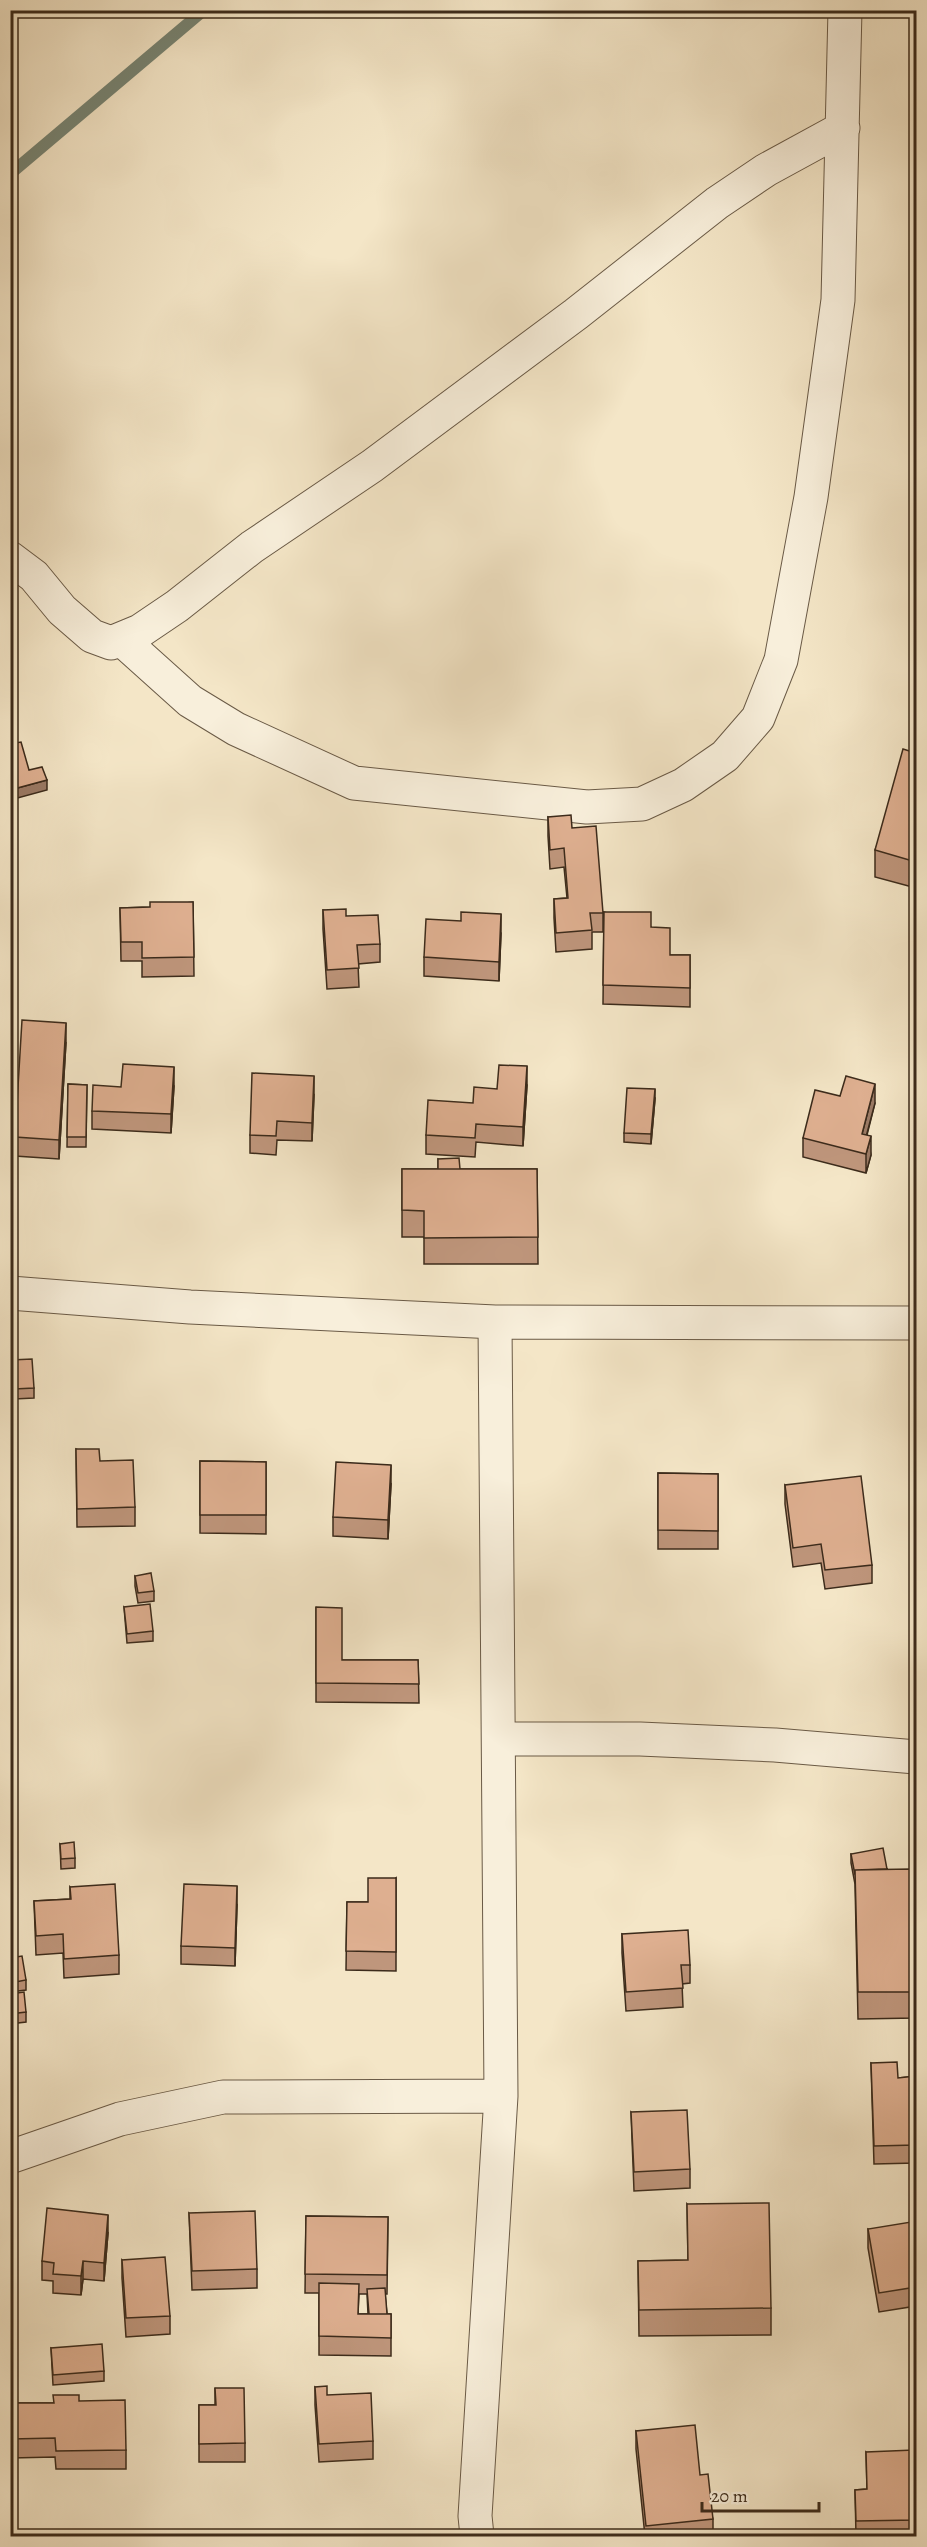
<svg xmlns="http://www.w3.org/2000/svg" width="927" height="2547" font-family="Alegreya,serif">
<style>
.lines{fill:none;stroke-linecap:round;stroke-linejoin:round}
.stream{stroke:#778473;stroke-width:12}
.minor-casing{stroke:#6a5a46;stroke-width:35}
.minor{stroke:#f8efdb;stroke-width:33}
.wall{fill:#bf967c;stroke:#3c2b1b;stroke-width:1.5;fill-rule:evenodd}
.shaded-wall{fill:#9b7a65;stroke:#3c2b1b;stroke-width:1.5}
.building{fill:#deaf90;stroke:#3c2b1b;stroke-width:1.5}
</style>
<rect width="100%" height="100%" fill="#f4e6c7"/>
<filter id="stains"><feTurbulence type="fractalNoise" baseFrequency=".00333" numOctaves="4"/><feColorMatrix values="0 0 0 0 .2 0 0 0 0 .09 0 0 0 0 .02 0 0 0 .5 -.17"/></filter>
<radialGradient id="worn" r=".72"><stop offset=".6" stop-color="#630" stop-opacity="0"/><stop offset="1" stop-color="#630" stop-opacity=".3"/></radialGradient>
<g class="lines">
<path class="stream" d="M10 174 204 10"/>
<g class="minor-casing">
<path id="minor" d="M10 558 34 576 62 610 92 636 111 643 140 631 177 606 252 547 372 466 576 314 717 203 766 170 843 128
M121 639 190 701 236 729 354 783 587 807 642 804 683 785 725 756 758 718 781 660 811 497 838 300 845 10
M10 1293 190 1307 495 1322 916 1323
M499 1739H640L775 1745 916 1757
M10 2157 120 2119 223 2097 501 2096
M477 2536 475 2516 501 2096 495 1322"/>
</g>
<use href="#minor" class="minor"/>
</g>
<path class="wall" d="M916 753V888L875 877V850Z
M548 817 572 828 603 913V932H592V949L556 952 554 918V899L567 898 564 867 550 869 548 836Z
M193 902 194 976 142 977V961H121L120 908 150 907Z
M323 910 346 916 380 944V962L358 964 359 987 327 989 323 929Z
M604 912 651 927 670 955H690V1007L603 1004Z
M461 921 501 933 499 981 424 976V957Z
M10 940 13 959 12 990H10Z
M66 1042 59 1159 15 1156V1137Z
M68 1084 87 1085 86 1147H67Z
M527 1085 523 1146 476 1142 475 1157 426 1154V1135L473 1103 497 1089Z
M174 1086 171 1133 92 1129V1111L121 1087Z
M314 1095 312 1141 277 1140 276 1155 250 1153V1135Z
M840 1096 875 1103 867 1135 871 1155 866 1173 803 1157V1138Z
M655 1099 651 1144 624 1142V1133Z
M438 1159 460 1169H537L538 1264H424V1237H402V1169H438Z
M11 1360 34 1388V1398L14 1399Z
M76 1449 100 1461 135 1507V1526L77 1527Z
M200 1461 266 1462V1534L200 1533Z
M658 1473 718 1474V1549H658Z
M391 1484 388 1539 333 1536V1517Z
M785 1485 872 1565V1583L825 1589 821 1563 793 1567 785 1504Z
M135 1576 154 1591V1601L138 1603 135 1586Z
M124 1607 153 1631V1641L127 1643Z
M316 1607 342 1660H418L419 1703 316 1702Z
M60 1844 75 1858V1868L61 1869Z
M851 1854 887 1869 913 1943H916V2018L858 2019 855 1884 851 1863Z
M396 1878V1971L346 1970 347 1902H368Z
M70 1887 119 1955V1974L64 1978 63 1953 36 1955 34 1901 70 1899Z
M237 1905 235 1966 181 1964V1946Z
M622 1934 690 1965V1983L682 1984 683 2007 626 2011 622 1953Z
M10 1958 26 1980V1990L10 1992Z
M10 1994 26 2012V2022L10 2024Z
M871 2063 898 2078 916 2076V2163L874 2164Z
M631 2112 690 2169V2188L634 2191Z
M687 2204 771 2308V2335L639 2336 638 2261 688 2260Z
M189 2213 257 2269V2288L192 2290Z
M306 2216 388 2217 387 2294H385L387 2314H391V2356L319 2355V2293H305ZM359 2294H367L368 2314H358Z
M868 2229 916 2253V2306L879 2312 868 2248Z
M108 2233 104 2281 83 2279 81 2295 53 2293V2281L42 2280V2261Z
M122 2260 170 2316V2334L126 2337 122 2278Z
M51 2348 104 2371V2381L53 2385Z
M315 2387 327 2395 373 2441V2459L319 2462 315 2405Z
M215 2388 245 2443V2462H199V2405H215Z
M79 2401 126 2450V2469H56L55 2457 11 2458 10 2403H53Z
M636 2431 700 2475 713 2519V2536H645L636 2449Z
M866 2452 916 2498V2536H856L855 2490 867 2489Z"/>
<path class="shaded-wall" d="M47 780V790L10 800V790Z
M501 914V933L499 981V962Z
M66 1023V1042L59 1159V1140Z
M527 1066V1085L523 1146V1127Z
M174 1067V1086L171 1133V1114Z
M314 1076V1095L312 1141V1123Z
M875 1084V1103L862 1152V1134Z
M655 1089V1099L651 1144V1134Z
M871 1136V1155L866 1173V1154Z
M391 1465V1484L388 1539V1520Z
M237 1886V1905L235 1966V1948Z
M108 2215V2233L104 2281V2263Z
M83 2261V2279L81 2295V2276Z"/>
<path class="building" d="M21 742 29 770 42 767 47 780 10 790V744Z
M903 749 916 753V862L875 850Z
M571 815 572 828 596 826 603 913H590L592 930 556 933 554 899 568 898 564 848 550 850 548 817Z
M150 902H193L194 957 142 958V942H121L120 908 150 907Z
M346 909V916L378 915 380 944 357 945 359 968 327 970 323 910Z
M461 912 501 914 499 962 424 957 426 919 461 921Z
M604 912H651V927L670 928V955H690V988L603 985Z
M10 940H13L12 971H10Z
M22 1020 66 1023 59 1140 15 1137Z
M123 1064 174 1067 171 1114 92 1111 93 1085 121 1087Z
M499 1065 527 1066 523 1127 476 1124 475 1138 426 1135 428 1100 473 1103 474 1087 497 1089Z
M252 1073 314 1076 312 1123 277 1121 276 1136 250 1135Z
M846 1076 875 1084 862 1134 871 1136 866 1154 803 1138 815 1090 840 1096Z
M68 1084 87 1085 86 1137H67Z
M627 1088 655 1089 651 1134 624 1133Z
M459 1158 460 1169H438V1159Z
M402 1169H537L538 1237 424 1238V1211L402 1210Z
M32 1359 34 1388 14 1389 11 1360Z
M76 1449H99L100 1461 133 1460 135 1507 77 1509Z
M200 1461 266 1462V1515H200Z
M336 1462 391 1465 388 1520 333 1517Z
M658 1473 718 1474V1531L658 1530Z
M861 1476 872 1565 825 1570 821 1544 793 1548 785 1485Z
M151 1573 154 1591 138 1593 135 1576Z
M150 1604 153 1631 127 1634 124 1607Z
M316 1607 342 1608V1660H418L419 1684 316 1683Z
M74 1842 75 1858 61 1859 60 1844Z
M883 1848 887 1869 855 1870V1875L851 1854Z
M910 1869 913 1943H916V1992H858L855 1870Z
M368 1878H396V1952L346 1951 347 1902H368Z
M115 1884 119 1955 64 1959 63 1934 36 1936 34 1901 71 1899 70 1887Z
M184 1884 237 1886 235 1948 181 1946Z
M688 1930 690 1965H681L683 1988 626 1992 622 1934Z
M22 1956 26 1980 10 1983V1958Z
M24 1992 26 2012 10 2014V1994Z
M897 2062 898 2078 916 2076V2145L874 2146 871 2063Z
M687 2110 690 2169 634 2172 631 2112Z
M769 2203 771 2308 639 2310 638 2261 688 2260 687 2204Z
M47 2208 108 2215 104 2263 83 2261 81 2276 53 2274 54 2263 42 2261Z
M255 2211 257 2269 192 2271 189 2213Z
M306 2216 388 2217 387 2275 305 2274Z
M911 2222 916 2253V2287L879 2293 868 2229Z
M165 2257 170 2316 126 2318 122 2260Z
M319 2283 359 2284 358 2314H391V2338L319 2336Z
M385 2288 387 2314H369L367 2289Z
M102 2344 104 2371 53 2375 51 2348Z
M327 2386V2395L371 2393 373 2441 319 2444 315 2387Z
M215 2388H244L245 2443 199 2444V2405H216Z
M53 2395H79V2401L125 2400 126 2450 56 2451 55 2438 11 2439 10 2403H54Z
M695 2425 700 2475 708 2474 713 2519 646 2526 636 2431Z
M914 2450 916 2520 856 2521 855 2490 867 2489 866 2452Z"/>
<rect width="927" height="2547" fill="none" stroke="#f4e6c7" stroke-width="36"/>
<rect x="12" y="12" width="903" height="2523" fill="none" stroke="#3c2b1b" stroke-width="3"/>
<rect x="18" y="18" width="891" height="2511" fill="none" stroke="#3c2b1b" stroke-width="1.5"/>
<path d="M702 2502v9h117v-9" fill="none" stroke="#3c2b1b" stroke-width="3"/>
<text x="711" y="2502" font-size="18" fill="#3c2b1b" stroke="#f8efdb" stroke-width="4.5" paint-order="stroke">20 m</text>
<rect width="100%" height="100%" filter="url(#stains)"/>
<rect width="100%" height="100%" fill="url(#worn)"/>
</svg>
